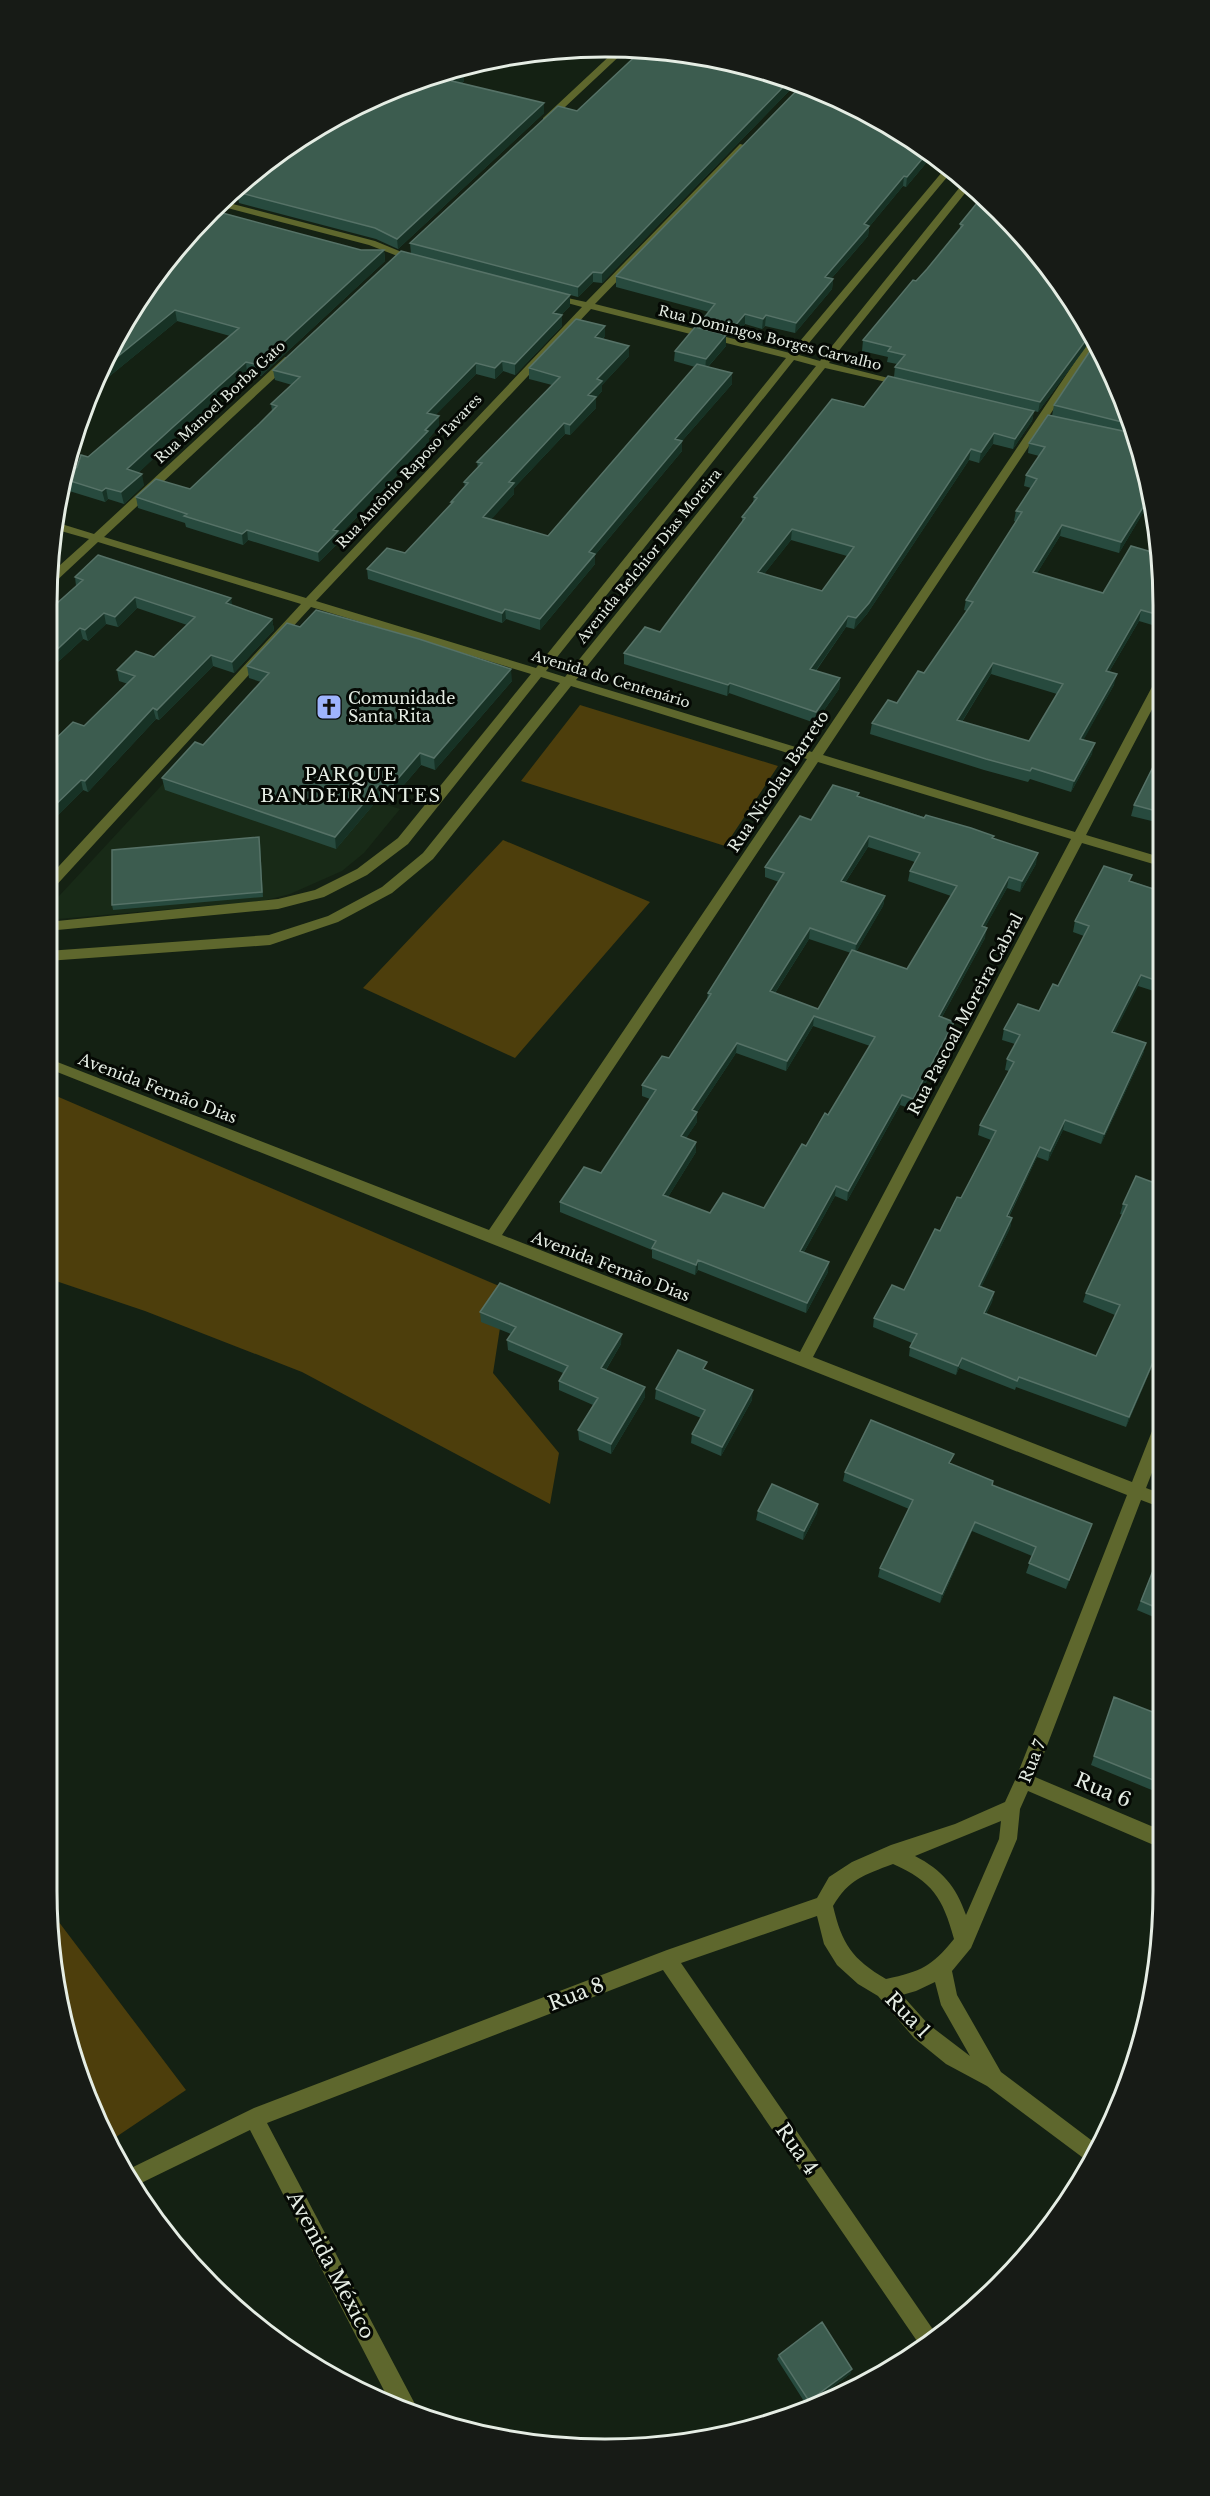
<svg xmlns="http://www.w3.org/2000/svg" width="1210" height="2496" font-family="'Libre Baskerville',serif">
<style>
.built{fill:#182a17}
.green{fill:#4d3e0c}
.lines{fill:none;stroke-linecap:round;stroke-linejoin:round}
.minor{fill:#5e672d;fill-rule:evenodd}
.wall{fill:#274a3e;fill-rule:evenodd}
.shaded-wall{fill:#173225}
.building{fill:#3c5c4f;stroke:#567267;stroke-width:1.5;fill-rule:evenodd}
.labels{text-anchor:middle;stroke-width:6;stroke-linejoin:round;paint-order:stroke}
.far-street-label{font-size:14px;fill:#e5ede4;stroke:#050904}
.poi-label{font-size:16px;fill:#e5ede4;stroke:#050904;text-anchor:start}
.street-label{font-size:16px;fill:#e5ede4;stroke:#050904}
.neighbourhood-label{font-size:18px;letter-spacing:1.5px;fill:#e5ede4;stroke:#050904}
.near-street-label{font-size:20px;fill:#e5ede4;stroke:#050904}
.rim{fill:none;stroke:#e5ede4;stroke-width:3}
</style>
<rect width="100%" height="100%" fill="#142113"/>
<path class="built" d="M199 745 400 809 364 853 342 871 290 894 262 901 47 920V909Z"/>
<path class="green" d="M580 705 778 766 725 846 521 781Z
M503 840 650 902 515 1058 363 988Z
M47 1092 506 1289 493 1373 559 1453 550 1504 302 1372 145 1311 47 1278Z
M49 1909 186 2090 113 2139 76 2071Z"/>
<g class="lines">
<path class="minor" d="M618 48 627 49 549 122H543V118Z
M740 144 748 146 595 304 790 353 948 165 953 170 799 355 820 361 964 182 970 187 829 363 908 383V387L825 368 576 680 812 752 1089 341 1092 340 1095 347 823 755 1075 832 1153 685 1159 681V696L1086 835 1160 857V866L1082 843 813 1357 1132 1482 1154 1426 1156 1421 1162 1419V1447L1146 1488 1162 1494V1508L1141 1500 1035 1777 1163 1831V1849L1028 1791 1020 1809 1017 1839 971 1948 952 1971 957 1995 1001 2072 1099 2146 1090 2163 987 2086 946 2064 914 2038 878 1996 858 1984 837 1965 824 1944 817 1916 681 1963 934 2331 919 2344 663 1970 267 2123 415 2404 417 2415 393 2408 250 2130 137 2185 129 2169 254 2108 667 1950 817 1898 829 1877 852 1862 891 1845 955 1824 1005 1802 1016 1778 1127 1495 47 1068V1058L489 1230 807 759 571 686 433 859 392 893 338 922 270 945 47 961V951L269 935 328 916 382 887 423 853 560 683 541 677 408 844 367 875 324 897 278 909 47 931V922L278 899 315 890 357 869 398 838 531 674 311 607 52 890 47 891V879L301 604 98 542 53 584 48 585 49 575 89 539 54 529 55 522 94 534 285 357H293V361L104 537 306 598 582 307 549 298V294L586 302ZM591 309 786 358 536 668 316 601ZM794 360 816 366 565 677 546 671ZM818 762 1071 839 800 1352 502 1235ZM1001 1821 999 1839 966 1915C956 1886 942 1870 915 1856ZM893 1864C932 1881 943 1898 954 1939 931 1967 922 1971 886 1979 852 1959 842 1944 833 1906 849 1879 864 1875 893 1864ZM935 1982 941 2005 970 2056 928 2024 902 1995 916 1991Z
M221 201 375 241 421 260 413 262 369 245 216 205Z"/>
</g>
<path class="wall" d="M642 50 704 56 703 62 700 65 756 77 762 72 794 81 793 87 602 283 593 282 578 297 501 277 570 295V306L561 315H562V326L515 375 503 371 495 379 476 374 435 415 439 416V427L429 438V442L338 537 339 542 319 562 248 540 243 545 186 527 185 523 138 508 136 497 190 489 259 424 272 411 271 404 292 385 275 380 273 370 411 254 410 243 577 111Z
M464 71V81L462 83 544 113 398 249 376 239 239 203 237 192Z
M819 89 937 157 932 163 927 162 906 187 903 186 869 227 868 236 831 279H833L832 289 795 333 765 326 762 329 745 324 734 337 703 329V319L709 312 616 287V276Z
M981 198 1048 265 1078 317 1077 318 1079 319 1091 340 1038 412 1034 411 1032 421 1013 449 993 444 979 463 969 460 867 614 854 629 846 627 816 671 840 678 839 689 815 723 729 693 727 696 624 664V653L660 632 742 523V517L753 502 754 497 864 407 894 377 895 367 897 364 887 362 888 357 862 351 863 340 927 269 960 229V224ZM791 540 847 556 822 591 764 574Z
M361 250H384L385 261 261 376 247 373 175 438 138 473 144 485 124 504 108 499 105 502 66 490 64 479 230 336 177 321 89 393 141 294Z
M726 335V346L708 367 732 373V384L682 441V451L595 555V564L540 630 506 619 502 623 368 579 367 569 405 553 451 505V502L465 487 464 482 478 468 477 462 552 385 529 379V368L605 336 603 339 629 356 602 385V391L596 398V408L570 435 565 434 514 488V494L491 519 548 536 695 367 674 361 675 351Z
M1121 391 1153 512 1144 511 1119 553 1060 536 1037 573 1103 593 1159 554V627L1139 621 1109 672 1114 685 1083 740 1092 754 1071 792 1030 779 1028 782 984 770 870 734 872 723 897 703 924 673 967 611 964 610 966 600 1016 522 1014 521 1016 511 1031 488 1024 486 1026 475 1039 456 1028 453 1029 443 1052 416 1054 405ZM991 674 1057 694 1029 741 962 722Z
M75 577 232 606 272 619 274 630 234 673 213 666 159 720 156 719 88 792 83 790 46 827V748L84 726 128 684 119 681 117 670 154 657 187 625 137 608 118 627 106 624 88 641 83 639 46 673 76 586Z
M300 627 512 681 435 770 421 765 390 801 379 798 336 849 165 790 162 778 203 745 261 682 249 678 247 666Z
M1159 755 1160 823 1131 816 1134 805Z
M859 793 858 796 993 839 1036 864 1020 892 1007 888 985 927V938L942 1017 954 1022 952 1032 912 1109 900 1105 847 1201 835 1196 804 1252 828 1272 806 1313 698 1270 695 1275 652 1258V1250L560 1212V1202L601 1173 650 1099 642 1096V1085L669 1058 707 1000 708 993 779 882 765 877V867L811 820ZM868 847 915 862 910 871 908 881 951 896 907 969 856 952 883 906 885 896 845 883ZM809 939 851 953 818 1009 775 993ZM813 1026 870 1046 828 1115 764 1208 710 1213 668 1197 696 1152 686 1138 697 1122V1112L736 1053 786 1071Z
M260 843 263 897 113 910 112 905Z
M1131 881 1160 891V993L1138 986 1114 1033 1146 1043 1143 1054 1101 1144 1063 1130 1048 1161 1037 1157 1009 1217 1012 1218 1010 1228 981 1287 994 1292 992 1302 986 1314 1096 1356 1115 1315 1083 1302 1086 1293 1123 1215 1120 1214 1123 1204 1152 1182 1161 1164 1162 1357 1157 1355 1126 1427 1016 1387 1015 1390 959 1368 956 1375 909 1356 910 1347 912 1343 873 1327 874 1318 904 1290 961 1198 991 1140 978 1135 980 1125 1009 1071 1005 1070 1007 1059 1015 1044 1002 1040 1004 1029 1039 1011 1058 986 1084 936 1073 932 1075 921Z
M480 1312 621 1344 606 1370 645 1387V1397L611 1454 579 1440 578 1430 593 1405 559 1390V1381L563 1373 508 1350 507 1340 511 1334 481 1322Z
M656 1389 752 1400 721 1456 691 1443 692 1434 701 1418 655 1399Z
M951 1464 992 1485 1092 1524 1066 1589 1026 1573 1032 1556 972 1531 940 1603 878 1577 880 1568 909 1509 843 1481 845 1472Z
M818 1504 817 1513 803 1540 756 1520 758 1511Z
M1162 1548 1163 1621 1137 1610Z
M1114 1697 1163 1716V1785L1159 1793 1091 1765Z
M779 2355 852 2369 850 2374 807 2406 777 2359Z"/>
<path class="shaded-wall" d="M700 56H704L703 62 692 73V63Z
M464 71V81L453 91 452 81Z
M790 80 794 81 793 87 602 283V273Z
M544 103V113L398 249 397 239Z
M303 136 224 200 222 201 295 140Z
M928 152 927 162 906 187 907 177Z
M933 155 937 157 932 163Z
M904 176 903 186 869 227 868 236 824 287 825 277 864 224Z
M384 250 385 261 261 376 259 365Z
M593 272V282L578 297V287Z
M833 279 832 289 795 333 796 323Z
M570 295V306L553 323V313Z
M175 310 177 321 89 393 100 371Z
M1076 313 1078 317 1071 328 1073 317Z
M745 314V324L734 337V327Z
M562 315V326L515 375V364Z
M766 315 765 326 762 329 763 319Z
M605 326V336L595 347V337Z
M726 335V346L705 370 706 359Z
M1089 336 1091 340 1038 412 1040 402Z
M629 346V356L602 385V391L596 398V408L570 435V425L597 379Z
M502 361 503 371 495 379V368Z
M246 362 247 373 175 438 130 481 127 469 173 427Z
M476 363V374L427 424V413Z
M732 373V384L682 441V451L595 555V564L540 630V619L589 552 675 439Z
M1034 411 1032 421 1013 449 1015 439Z
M439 416V427L429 438V442L338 537 339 542 319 562 318 552 333 530Z
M564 423 565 434 514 488V494L484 528 483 517 509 482Z
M994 433 993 444 979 463 981 452Z
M971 449 969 460 867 614 854 629 856 618Z
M142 474 144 485 124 504 121 492Z
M106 488 108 499 105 502 102 491Z
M1147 501 1144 511 1119 553 1121 542Z
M1062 525 1060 536 1031 583 1033 572Z
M792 529 791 540 757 583 758 572Z
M247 530 248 540 243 545 242 534Z
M135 597 137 608 118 627 115 617Z
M231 598 233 609 226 603Z
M505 609 506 619 502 623V613Z
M1141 610 1139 621 1103 682 1106 671Z
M104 613 106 624 88 641 85 630Z
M848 616 846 627 809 680 810 669Z
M272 619 274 630 234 673 232 662Z
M80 628 83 639 46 673V660Z
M211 655 213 666 159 720 157 710Z
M993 663 991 674 956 731 957 720Z
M511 669 512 681 435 770 434 758Z
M1117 674 1114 685 1078 750 1080 739Z
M840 678 839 689 815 723 816 712Z
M730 683 729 693 727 696 728 685Z
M153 708 156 719 88 792 85 781Z
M1095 743 1092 754 1071 792 1074 781Z
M420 753 421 765 390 801 389 789Z
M81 780 83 790 46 827V814Z
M378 786 379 798 336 849 335 837Z
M869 836 868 847 839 892 841 881Z
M1038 853 1036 864 1020 892 1022 881Z
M1009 877 1007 888 980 936 982 926Z
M885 896 883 906 855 954 856 944Z
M810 928 809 939 769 1002 770 991Z
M987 928 985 938 937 1026 939 1016Z
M1141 975 1138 986 1110 1042 1112 1032Z
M814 1016 813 1026 786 1071 787 1061Z
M954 1022 952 1032 912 1109 913 1099Z
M737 1043 736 1053 697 1112V1122L681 1146V1136L692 1110Z
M1146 1043 1143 1054 1101 1144 1104 1134Z
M902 1095 900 1105 847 1201 848 1191Z
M1065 1120 1063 1130 1048 1161 1050 1151Z
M696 1142V1152L663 1205V1195Z
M1040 1147 1037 1157 1004 1226 1007 1216Z
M836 1186 835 1196 799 1261 800 1251Z
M1012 1218 1010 1228 977 1296 979 1286Z
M698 1260V1270L695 1275 696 1265Z
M829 1262 828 1272 806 1313 807 1303Z
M994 1292 992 1302 981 1323 984 1313Z
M622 1334 621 1344 601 1378V1368Z
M1160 1346 1157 1355 1126 1427 1129 1417Z
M962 1358 959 1368 956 1375 958 1366Z
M645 1387V1397L611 1454V1444Z
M753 1390 752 1400 721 1456 722 1447Z
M818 1504 817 1513 803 1540 804 1531Z
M975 1522 972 1531 940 1603 942 1594Z
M1092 1524 1089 1533 1066 1589 1069 1580Z
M852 2369 850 2374 807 2405 809 2401Z"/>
<path class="building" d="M642 50 700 56 692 63 756 77 762 72 790 80 602 273 593 272 578 287 410 243 558 106 577 111Z
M456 69 464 71 452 81 544 103 397 239 375 228 237 192 314 130 392 89Z
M803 84 819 89 928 152 907 177 904 176 864 224 869 226 825 277 833 279 796 323 766 315 763 319 745 314 734 327 703 319 715 304 616 276Z
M981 198 1048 265 1076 313 1073 317 1079 319 1089 336 1040 402 895 367 905 355 888 351 891 347 863 340 913 280 916 281 927 269 963 225 960 224Z
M215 211 361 250H384L259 365 246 362 173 427 127 469 142 474 121 492 106 488 102 491 64 479 77 467 81 455 88 457 239 328 175 310 100 371 141 294 199 223Z
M401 251 570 295 553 313 562 315 515 364 502 361 495 368 476 363 427 413 439 416 425 430 428 431 333 530 338 531 318 552 247 530 242 534 184 516 187 514 136 497 156 479 190 489 259 424 277 406 271 404 300 377 273 370Z
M576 319 605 326 595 337 629 346 597 379 602 381 588 395 596 397 570 425 564 423 509 482 514 483 483 517 548 536 697 364 732 373 675 439 682 441 589 552 595 554 540 619 505 609 502 613 367 569 387 548 405 553 453 502H451L468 483 464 482 482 463 477 462 560 377 529 368Z
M695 327 726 335 706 359 675 351Z
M1094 345 1121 391 1130 424 1054 405Z
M888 376 1034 411 1015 439 994 433 981 452 971 449 869 603 856 618 848 616 810 669 840 678 816 712 730 683 728 685 624 653 645 627 660 632 745 518 742 517 757 498 754 497 832 399 864 407ZM792 529 854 547 822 591 758 572Z
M1048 415 1132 433 1150 501H1147L1121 542 1062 525 1033 572 1103 593 1131 546 1159 554V615L1141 610 1106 671 1117 674 1080 739 1095 743 1074 781 1032 768 1030 771 986 759 872 723 888 700 897 703 918 671 924 673 973 602 966 600 1022 512 1016 511 1037 479 1026 475 1045 447 1029 443ZM993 663 1063 684 1029 741 957 720Z
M98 555 231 598 226 603 272 619 232 662 211 655 157 710 153 708 85 781 81 780 46 814V748L73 722 84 726 135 676 117 670 136 651 154 657 195 617 135 597 115 617 104 613 85 630 80 628 46 660V613L83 580 75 577Z
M316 610 419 639 511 669 434 758 420 753 389 789 378 786 335 837 162 778 195 742 203 745 269 673 247 666 287 623 300 627Z
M1159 755 1160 812 1134 805Z
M833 785 859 793 857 796 924 818 926 815 971 828 994 836 992 838 1038 853 1022 881 1009 877 982 926 987 928 939 1016 954 1022 913 1099 902 1095 848 1191 836 1186 800 1251 829 1262 807 1303 698 1260 696 1265 652 1248 656 1241 560 1202 584 1167 601 1173 656 1090 642 1085 662 1056 669 1058 711 994 708 993 784 873 765 867 800 816 811 820ZM869 836 920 853 910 871 957 886 907 969 852 950 818 1009 770 991 810 928 856 944 885 896 841 881ZM814 1016 875 1037 828 1115 825 1113 806 1146 802 1144 764 1208 723 1193 710 1213 663 1195 696 1142 681 1136 697 1112 692 1110 737 1043 787 1061Z
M259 837 262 892 112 905V850Z
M1104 866 1132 875 1129 881 1160 891V982L1141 975 1112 1032 1146 1043 1104 1134 1065 1120 1050 1151 1040 1147 1007 1216 1012 1218 979 1286 994 1292 984 1313 1096 1356 1120 1305 1086 1293 1127 1205 1123 1204 1136 1176 1152 1182 1161 1164 1162 1346H1160L1129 1417 1019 1377 1017 1381 962 1358 958 1366 910 1347 917 1334 874 1318 892 1285 904 1290 935 1229 940 1231 957 1197 961 1198 996 1131 980 1125 1014 1062 1007 1059 1020 1035 1004 1029 1018 1004 1039 1011 1053 984 1058 986 1089 926 1075 921Z
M500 1283 622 1334 601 1368 645 1387 611 1444 578 1430 598 1398 559 1381 568 1366 507 1340 516 1327 480 1312Z
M678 1350 707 1362 703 1369 753 1390 722 1447 692 1434 705 1410 656 1389Z
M871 1420 954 1454 949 1463 993 1481 992 1485 1092 1524 1069 1580 1029 1563 1036 1547 975 1522 942 1594 880 1568 913 1500 845 1472Z
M772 1484 818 1504 804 1531 758 1511Z
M1162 1548V1610L1141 1601Z
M1114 1697 1163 1716V1784L1094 1756Z
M822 2322 852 2369 809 2401 779 2355Z"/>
<defs>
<g id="church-square" transform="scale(1.35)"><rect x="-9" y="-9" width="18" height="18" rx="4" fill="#9eb4fd" stroke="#050904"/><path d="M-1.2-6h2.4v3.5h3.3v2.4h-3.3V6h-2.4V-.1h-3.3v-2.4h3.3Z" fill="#111"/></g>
</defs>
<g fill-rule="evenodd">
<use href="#church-square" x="329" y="707"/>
</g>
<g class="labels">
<g class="far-street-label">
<text transform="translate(770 338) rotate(14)" y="5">Rua Domingos Borges Carvalho</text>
<text transform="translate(220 402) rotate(-43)" y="5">Rua Manoel Borba Gato</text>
<text transform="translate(409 471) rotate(-47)" y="5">Rua Antônio Raposo Tavares</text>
<text transform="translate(649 556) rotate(-51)" y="5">Avenida Belchior Dias Moreira</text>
<text transform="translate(611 679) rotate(17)" y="5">Avenida do Centenário</text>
</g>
<g class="poi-label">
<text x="348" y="704">Comunidade<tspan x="348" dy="18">Santa Rita</tspan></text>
</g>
<g class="street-label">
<text transform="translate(778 781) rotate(-56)" y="6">Rua Nicolau Barreto</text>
<text transform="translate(965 1014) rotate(-62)" y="6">Rua Pascoal Moreira Cabral</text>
<text transform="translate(158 1088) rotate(21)" y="6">Avenida Fernão Dias</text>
<text transform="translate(611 1266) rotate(21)" y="6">Avenida Fernão Dias</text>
<text transform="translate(1032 1761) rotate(-68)" y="6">Rua 7</text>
</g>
<g class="neighbourhood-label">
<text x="351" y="781">PARQUE<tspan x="351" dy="21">BANDEIRANTES</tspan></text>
</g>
<g class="near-street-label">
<text transform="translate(1103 1790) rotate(23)" y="7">Rua 6</text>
<text transform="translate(576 1994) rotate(-21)" y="7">Rua 8</text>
<text transform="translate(908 2015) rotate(46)" y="7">Rua 1</text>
<text transform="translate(797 2149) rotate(55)" y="7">Rua 4</text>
<text transform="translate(331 2265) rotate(62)" y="7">Avenida México</text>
</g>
</g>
<path d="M0 0H1210V2496H0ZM605 57H605A548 548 0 0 1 1153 605V1891A548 548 0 0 1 605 2439H605A548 548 0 0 1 57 1891V605A548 548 0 0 1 605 57Z" fill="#171b16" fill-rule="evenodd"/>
<path class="rim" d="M605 57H605A548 548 0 0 1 1153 605V1891A548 548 0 0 1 605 2439H605A548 548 0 0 1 57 1891V605A548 548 0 0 1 605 57Z"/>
</svg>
